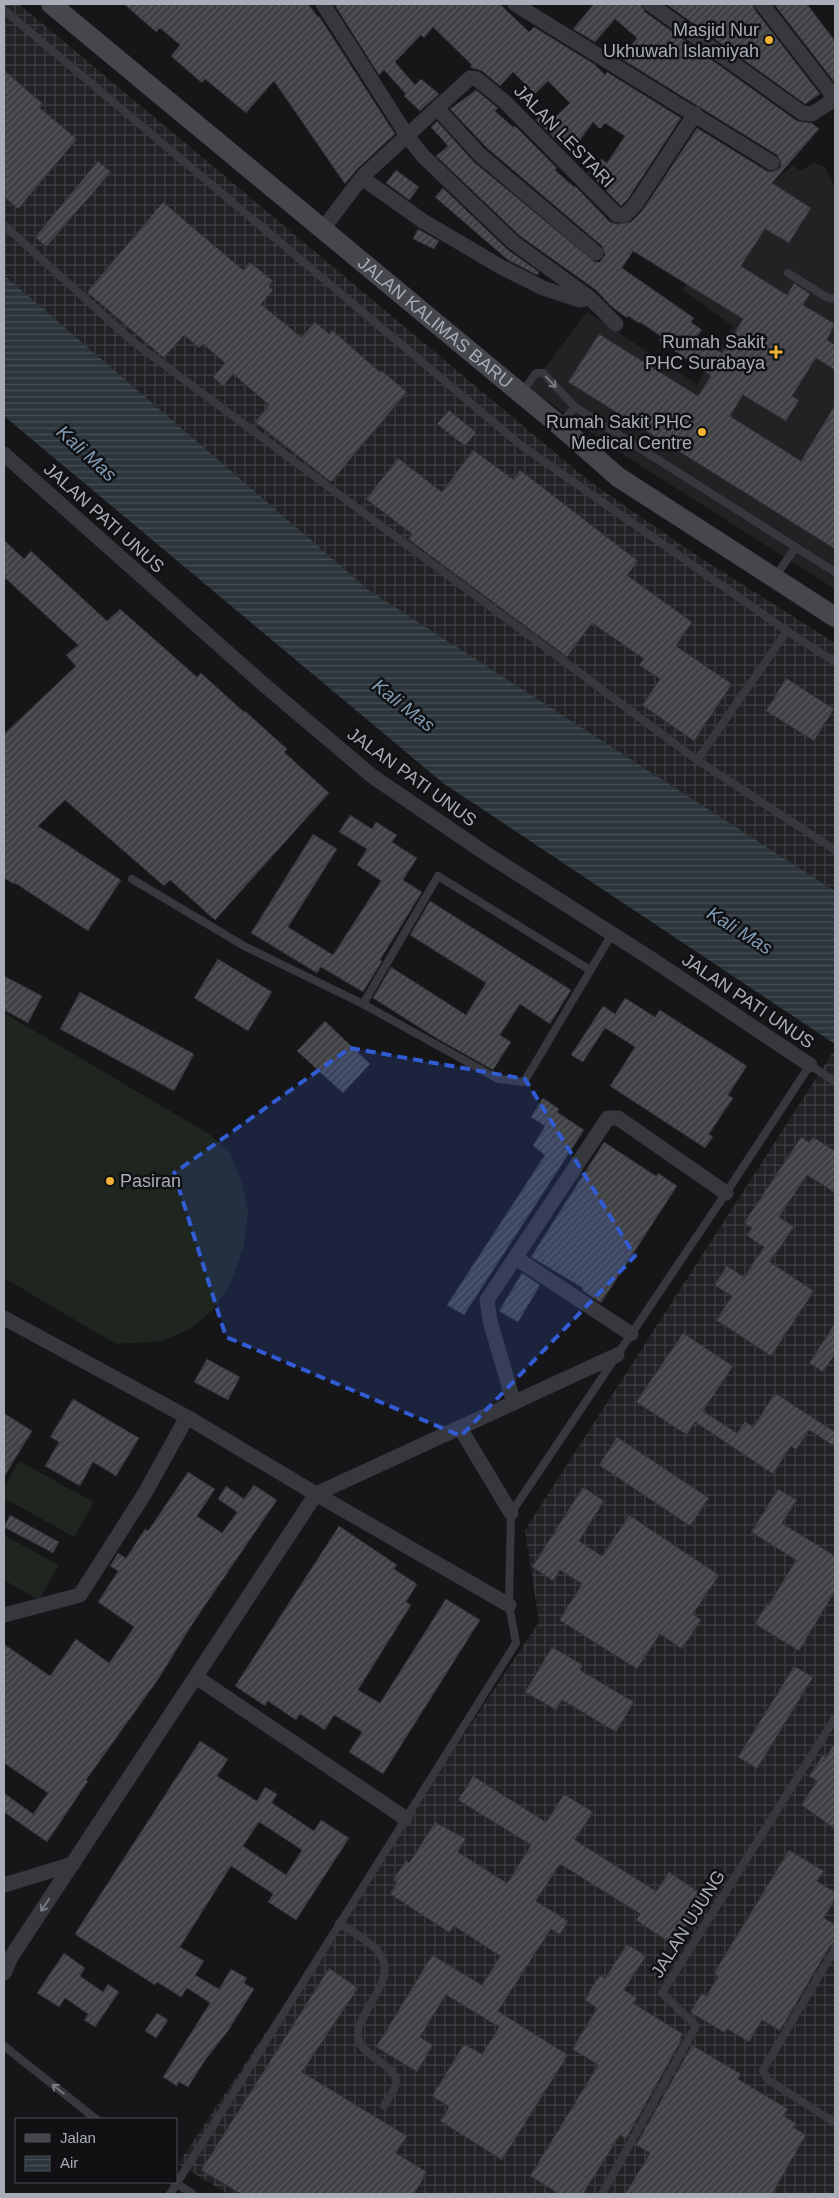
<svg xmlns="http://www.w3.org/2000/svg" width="839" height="2198" font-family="Helvetica,sans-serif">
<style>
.built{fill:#222225}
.industrial{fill:url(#industrial-grid)}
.pitch{fill:#1e261f}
.water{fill:url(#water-rules)}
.building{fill:url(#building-hatch);stroke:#303034;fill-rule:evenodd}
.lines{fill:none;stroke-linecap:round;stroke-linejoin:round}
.lane{stroke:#37383d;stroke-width:8}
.street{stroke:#37383d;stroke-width:15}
.secondary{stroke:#45474d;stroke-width:20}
.oneway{stroke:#757881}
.marked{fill:#325cd3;fill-opacity:0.2;stroke:#325cd3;stroke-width:4;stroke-dasharray:10 6;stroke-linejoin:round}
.poi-dot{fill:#f2b134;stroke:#111113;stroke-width:2}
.labels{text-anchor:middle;stroke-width:5;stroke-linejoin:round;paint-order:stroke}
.poi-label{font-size:18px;fill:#a8adb8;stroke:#111113;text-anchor:end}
.street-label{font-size:18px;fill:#a8adb8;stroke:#111113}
.water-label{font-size:19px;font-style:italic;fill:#7f9bb3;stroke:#111113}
</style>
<defs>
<pattern id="industrial-grid" width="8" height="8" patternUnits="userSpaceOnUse" patternTransform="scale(1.25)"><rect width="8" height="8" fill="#222225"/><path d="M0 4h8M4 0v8" fill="none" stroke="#3f3f43"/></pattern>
<pattern id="water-rules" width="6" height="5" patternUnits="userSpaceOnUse" patternTransform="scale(1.25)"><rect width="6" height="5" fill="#2c353c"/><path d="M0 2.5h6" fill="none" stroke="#485056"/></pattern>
<pattern id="building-hatch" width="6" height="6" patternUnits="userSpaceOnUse" patternTransform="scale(1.25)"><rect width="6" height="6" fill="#404145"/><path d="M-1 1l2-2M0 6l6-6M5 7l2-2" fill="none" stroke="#595a5e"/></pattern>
</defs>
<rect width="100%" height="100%" fill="#161618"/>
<path class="built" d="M814 163 825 167 835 188V589L613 448 529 388 587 312 697 384 733 326 683 290 758 171 775 181 793 165 799 171Z"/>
<path class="industrial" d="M4 4H19L589 481 696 555 835 643V891L370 591 4 275Z
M835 1049V2194H228L178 2164 539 1622 525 1530Z"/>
<path class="pitch" d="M4 1013 209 1134 230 1152 241 1181 248 1210 244 1245 231 1283 212 1311 191 1328 163 1341 116 1344 4 1278Z
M19 1461 94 1502 74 1537 4 1498V1487Z
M4 1535 59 1565 39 1600 4 1580Z"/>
<path class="water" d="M4 275 370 591 835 891V1044L443 783 4 416Z"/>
<path class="building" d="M124 4H308L318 17 319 16 395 134 357 169 345 184 274 81 246 113 205 79 202 83 171 56 180 45 160 28 156 32Z
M334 4H500L529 32 534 27 594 64 605 75 607 72 681 118 628 199 621 206 588 172 592 173 601 159 607 163 625 136 605 123 600 129 593 122 570 154 536 120 542 114 550 122 570 103 548 81 535 94 513 72 500 86 482 71 470 67 472 65 433 27 424 38 421 35 395 62 415 85 421 79 439 94 420 111 404 96 406 94 384 70 379 75Z
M594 4H641L645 12 797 121 812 123 819 129 772 183 811 208 789 243 765 229 741 266 787 295 794 283 810 294 803 305 835 324 827 340 835 345V370L816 358 792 396 799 400 786 421 743 395 730 416 801 461 835 405V549L568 382 599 334 698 396 711 376 659 340 662 337 640 322 639 323 628 316 627 318 612 307 596 290 520 236 436 156 448 146 431 127 437 121 474 162 595 262H600L605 255 602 246 487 148 450 109 476 90 498 108 495 111 513 127 515 126 557 168 555 170 574 187 575 186 610 222 617 224 631 222 642 211 697 128 767 171 772 172 780 168 781 163 777 155 620 58 637 38 615 19 595 42 573 29ZM633 251 743 319 722 353 697 336 702 330 691 322 694 318 622 268Z
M666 4H753L755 10 820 94 805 104Z
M774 4H807L835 41V83Z
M4 70 43 104 40 108 77 139 18 209 4 197Z
M98 161 111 172 46 247 35 237Z
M396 170 419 187 409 200 386 183Z
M443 188 508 250 539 272 537 275 508 260 435 197Z
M163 202 243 270 250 262 273 281 269 286 273 290 261 304 301 337 315 322 329 334 332 330 380 372 381 370 407 392 331 482 255 422 269 405 233 374 223 386 213 377 225 363 203 344 199 348 184 335 164 358 87 292Z
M418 229 439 241 434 249 413 239Z
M449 410 476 432 465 446 437 424Z
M473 450 513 479 520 470 638 561 627 575 692 622 676 646 732 684 694 741 642 705 660 679 639 665 644 659 592 623 567 657 408 539 412 534 366 499 398 458 442 492Z
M4 540 24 559 31 551 107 621 120 609 197 677 201 673 244 712 245 711 287 749 284 752 329 793 215 920 170 880 164 886 65 800 38 826 121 880 88 931 15 883 14 884 4 878V734L76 666 66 655 78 645 4 577Z
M786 678 834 709 814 741 766 711Z
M350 815 372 829 376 822 397 835 392 842 417 858 403 880 422 892 380 960 382 961 363 992 321 967 317 973 251 933 313 834 337 849 288 927 333 955 381 881 357 865 367 849 339 832Z
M430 901 571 990 550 1024 520 1004 500 1035 511 1042 493 1070 436 1038 373 998 391 967 466 1015 486 983 410 935Z
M218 959 272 992 248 1031 194 998Z
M4 976 42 996 28 1023 4 1010Z
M80 992 194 1054 174 1091 60 1029Z
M625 998 655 1017 660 1010 747 1066 728 1095 733 1098 709 1134 713 1137 705 1148 610 1086 635 1047 605 1028 583 1062 571 1055 603 1006 615 1014Z
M325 1021 370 1064 343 1093 297 1051Z
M543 1098 559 1109 557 1112 584 1130 464 1315 447 1305 545 1155 533 1146 545 1126 531 1117Z
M801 1137 809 1142 813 1137 835 1151V1193L807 1175 779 1217 794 1227 770 1262 814 1291 771 1356 716 1320 732 1296 714 1285 727 1266 744 1277 764 1247 746 1235 752 1228 744 1223Z
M604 1142 656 1176 658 1173 677 1186 601 1303 582 1290 583 1288 531 1257Z
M522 1273 540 1285 518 1322 499 1311Z
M835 1323V1354L823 1372 809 1363Z
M683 1333 733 1366 703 1411 737 1433 745 1421 753 1427 775 1393 835 1432V1447L809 1430 796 1450 791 1446 773 1474 695 1422 687 1435 636 1402Z
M207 1359 240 1377 228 1400 194 1382Z
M73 1399 139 1438 116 1476 93 1462 80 1486 45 1466 59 1442 50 1437Z
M4 1413 32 1431 4 1477Z
M617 1437 709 1498 690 1526 599 1465Z
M188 1472 215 1489 197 1516 222 1533 237 1512 218 1499 226 1486 244 1499 254 1485 277 1500 191 1626 159 1678 86 1780 88 1781 47 1842 4 1812V1793L33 1814 48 1793 4 1763V1644L50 1676 76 1639 109 1663 134 1627 98 1602 118 1571 110 1566 118 1553 126 1558 145 1529 148 1531Z
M583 1487 604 1501 579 1541 602 1556 629 1515 719 1575 693 1614 701 1620 682 1649 660 1634 637 1669 559 1620 582 1584 560 1570 553 1581 532 1567Z
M778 1489 797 1500 782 1523 835 1556V1591L799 1651 755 1624 767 1603 769 1604 796 1560 751 1532Z
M10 1515 59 1542 53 1553 4 1527Z
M339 1526 397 1565 394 1569 417 1584 406 1602 411 1605 358 1690 380 1703 446 1599 480 1620 383 1774 349 1752 362 1732 334 1715 325 1730 300 1714 296 1720 268 1701 265 1706 235 1686Z
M552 1647 583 1665 580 1670 634 1702 616 1732 562 1700 556 1710 525 1692Z
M794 1666 813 1677 757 1769 738 1757Z
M200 1741 228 1759 217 1776 257 1801 265 1787 277 1794 272 1803 314 1831 321 1820 349 1838 296 1920 268 1902 273 1894 231 1866 180 1947 204 1961 195 1975 219 1989 231 1969 247 1978 244 1983 254 1989 228 2031 206 2059 188 2087 179 2082 177 2086 163 2077 210 2003 187 1988 181 1997 157 1982 155 1985 76 1935V1932ZM259 1822 302 1850 286 1875 243 1846Z
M835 1742V1829L801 1805 817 1781 809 1776 823 1755 826 1757Z
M473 1776 546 1822 564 1794 593 1812 575 1840 656 1891 669 1872 706 1897 673 1945 636 1920 640 1914 560 1864 536 1901 568 1921 560 1935 551 1929 498 2011 568 2055 502 2160 440 2121 449 2107 432 2096 464 2044 482 2054 499 2027 446 1995 420 2037 433 2045 417 2072 376 2047 432 1955 482 1985 500 1956 454 1926 450 1933 390 1894 397 1882 393 1880 406 1860 409 1863 435 1822 466 1839 458 1852 507 1883 531 1845 458 1800Z
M789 1850 824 1871 817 1881 835 1892V1899L824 1918 835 1925V1942L830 1946 780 2031 762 2020 749 2042 727 2029 725 2033 690 2012 702 1993 706 1996 718 1977 714 1973Z
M627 1944 646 1956 624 1990 637 1998 633 2003 683 2034 680 2038 682 2039 626 2139 620 2135 583 2194H559L530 2176 598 2065 572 2049 597 2008 585 2000 590 1990 600 1975 605 1978Z
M64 1953 85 1968 80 1976 103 1992 108 1984 119 1992 95 2027 84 2020 88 2014 65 1998 59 2007 37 1993Z
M329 1968 358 1988 302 2072 407 2136 396 2153 427 2172 414 2194H241L201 2170Z
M157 2013 168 2020 156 2038 145 2031Z
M692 2045 741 2074 738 2079 788 2109 783 2116 796 2123 793 2127 806 2135 772 2194H625L650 2153 636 2145Z"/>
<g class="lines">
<path class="lane" d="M4 10 522 446 787 631 835 662
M4 225 132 341 697 760 835 850
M788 273 826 297 835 299
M522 392 536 373H543L575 407 835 572
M560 425 575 407
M775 577 795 548
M697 760 787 631
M132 879 244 946 363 1004 498 1079 524 1082 612 934
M363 1004 438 876 590 970
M339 1923C356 1935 390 1949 384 1975 382 1988 370 2003 364 2016 360 2023 356 2033 359 2041 364 2057 398 2066 396 2083 395 2090 387 2100 384 2106
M835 1949 763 2070 767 2079 835 2123
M4 2046 96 2119
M174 2182 193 2194
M170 2194 516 1643 509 1605 511 1513 726 1193 810 1065 835 1082
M602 2194 696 2026 662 1993 835 1718"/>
<path class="street" d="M323 4 408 137 423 156 514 243 590 298 616 324
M515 4 772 163
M650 4 802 113 812 114 835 99
M762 4 828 89 834 100
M437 108 480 155 596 253
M362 178 423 221 501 267 543 288 579 300 590 298
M322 230 363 176 470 78 477 79 504 101 617 215H625L635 205 695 114
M4 454 262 683 372 776 485 853 650 958 810 1065
M516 1258 631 1334
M4 1318 187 1417
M514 1403 490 1321 487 1300 608 1118H618L726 1193
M460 1428 511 1513
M4 1615 80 1595 145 1493 187 1417 316 1494 509 1605
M196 1677 405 1818
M4 1885 73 1864
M4 1973 11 1957 316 1494 617 1355"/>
<path class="secondary" id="s1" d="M51 4 559 425 618 477 835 617"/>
</g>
<defs><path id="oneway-shaft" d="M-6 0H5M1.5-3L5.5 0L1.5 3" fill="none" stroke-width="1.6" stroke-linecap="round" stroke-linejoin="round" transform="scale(1.25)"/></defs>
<g class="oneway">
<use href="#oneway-shaft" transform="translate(551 382) rotate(47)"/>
<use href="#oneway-shaft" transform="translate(45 1905) rotate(124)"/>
<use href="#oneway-shaft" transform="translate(58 2089) rotate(-141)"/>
</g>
<path class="marked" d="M350 1048 525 1079 635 1256 461 1436 226 1337 174 1173Z"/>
<g class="poi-dot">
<circle cx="769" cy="40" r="5"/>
<path d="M773.5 344.5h5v5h5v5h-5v5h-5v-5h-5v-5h5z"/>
<circle cx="702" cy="432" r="5"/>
<circle cx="110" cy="1181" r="5"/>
</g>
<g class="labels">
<g class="poi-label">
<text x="759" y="36">Masjid Nur<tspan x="759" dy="21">Ukhuwah Islamiyah</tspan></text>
<text x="765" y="348">Rumah Sakit<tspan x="765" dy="21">PHC Surabaya</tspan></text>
<text x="692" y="428">Rumah Sakit PHC<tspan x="692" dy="21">Medical Centre</tspan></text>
<text x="120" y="1187" text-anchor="start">Pasiran</text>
</g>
<g class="street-label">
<text transform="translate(564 136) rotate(46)" y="6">JALAN LESTARI</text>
<text dy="6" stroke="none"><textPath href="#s1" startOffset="499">JALAN KALIMAS BARU</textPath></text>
<text transform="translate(104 518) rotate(42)" y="6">JALAN PATI UNUS</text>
<text transform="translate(412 777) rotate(36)" y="6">JALAN PATI UNUS</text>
<text transform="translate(748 1001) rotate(34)" y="6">JALAN PATI UNUS</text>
<text transform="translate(688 1924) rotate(-58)" y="6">JALAN UJUNG</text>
</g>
<g class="water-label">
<text transform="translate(87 453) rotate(42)" y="7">Kali Mas</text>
<text transform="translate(404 705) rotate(38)" y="7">Kali Mas</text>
<text transform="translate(740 930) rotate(32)" y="7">Kali Mas</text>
</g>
</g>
<rect width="839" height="2198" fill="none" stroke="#a8adb8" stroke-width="10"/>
<rect x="15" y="2118" width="162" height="65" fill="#111113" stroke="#4d4f55"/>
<rect x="25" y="2134" width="25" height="8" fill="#45474d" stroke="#4d4f55"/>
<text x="60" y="2143" font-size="15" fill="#a8adb8">Jalan</text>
<rect x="25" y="2156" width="25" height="15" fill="url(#water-rules)" stroke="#4d4f55"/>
<text x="60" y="2168" font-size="15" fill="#a8adb8">Air</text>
</svg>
